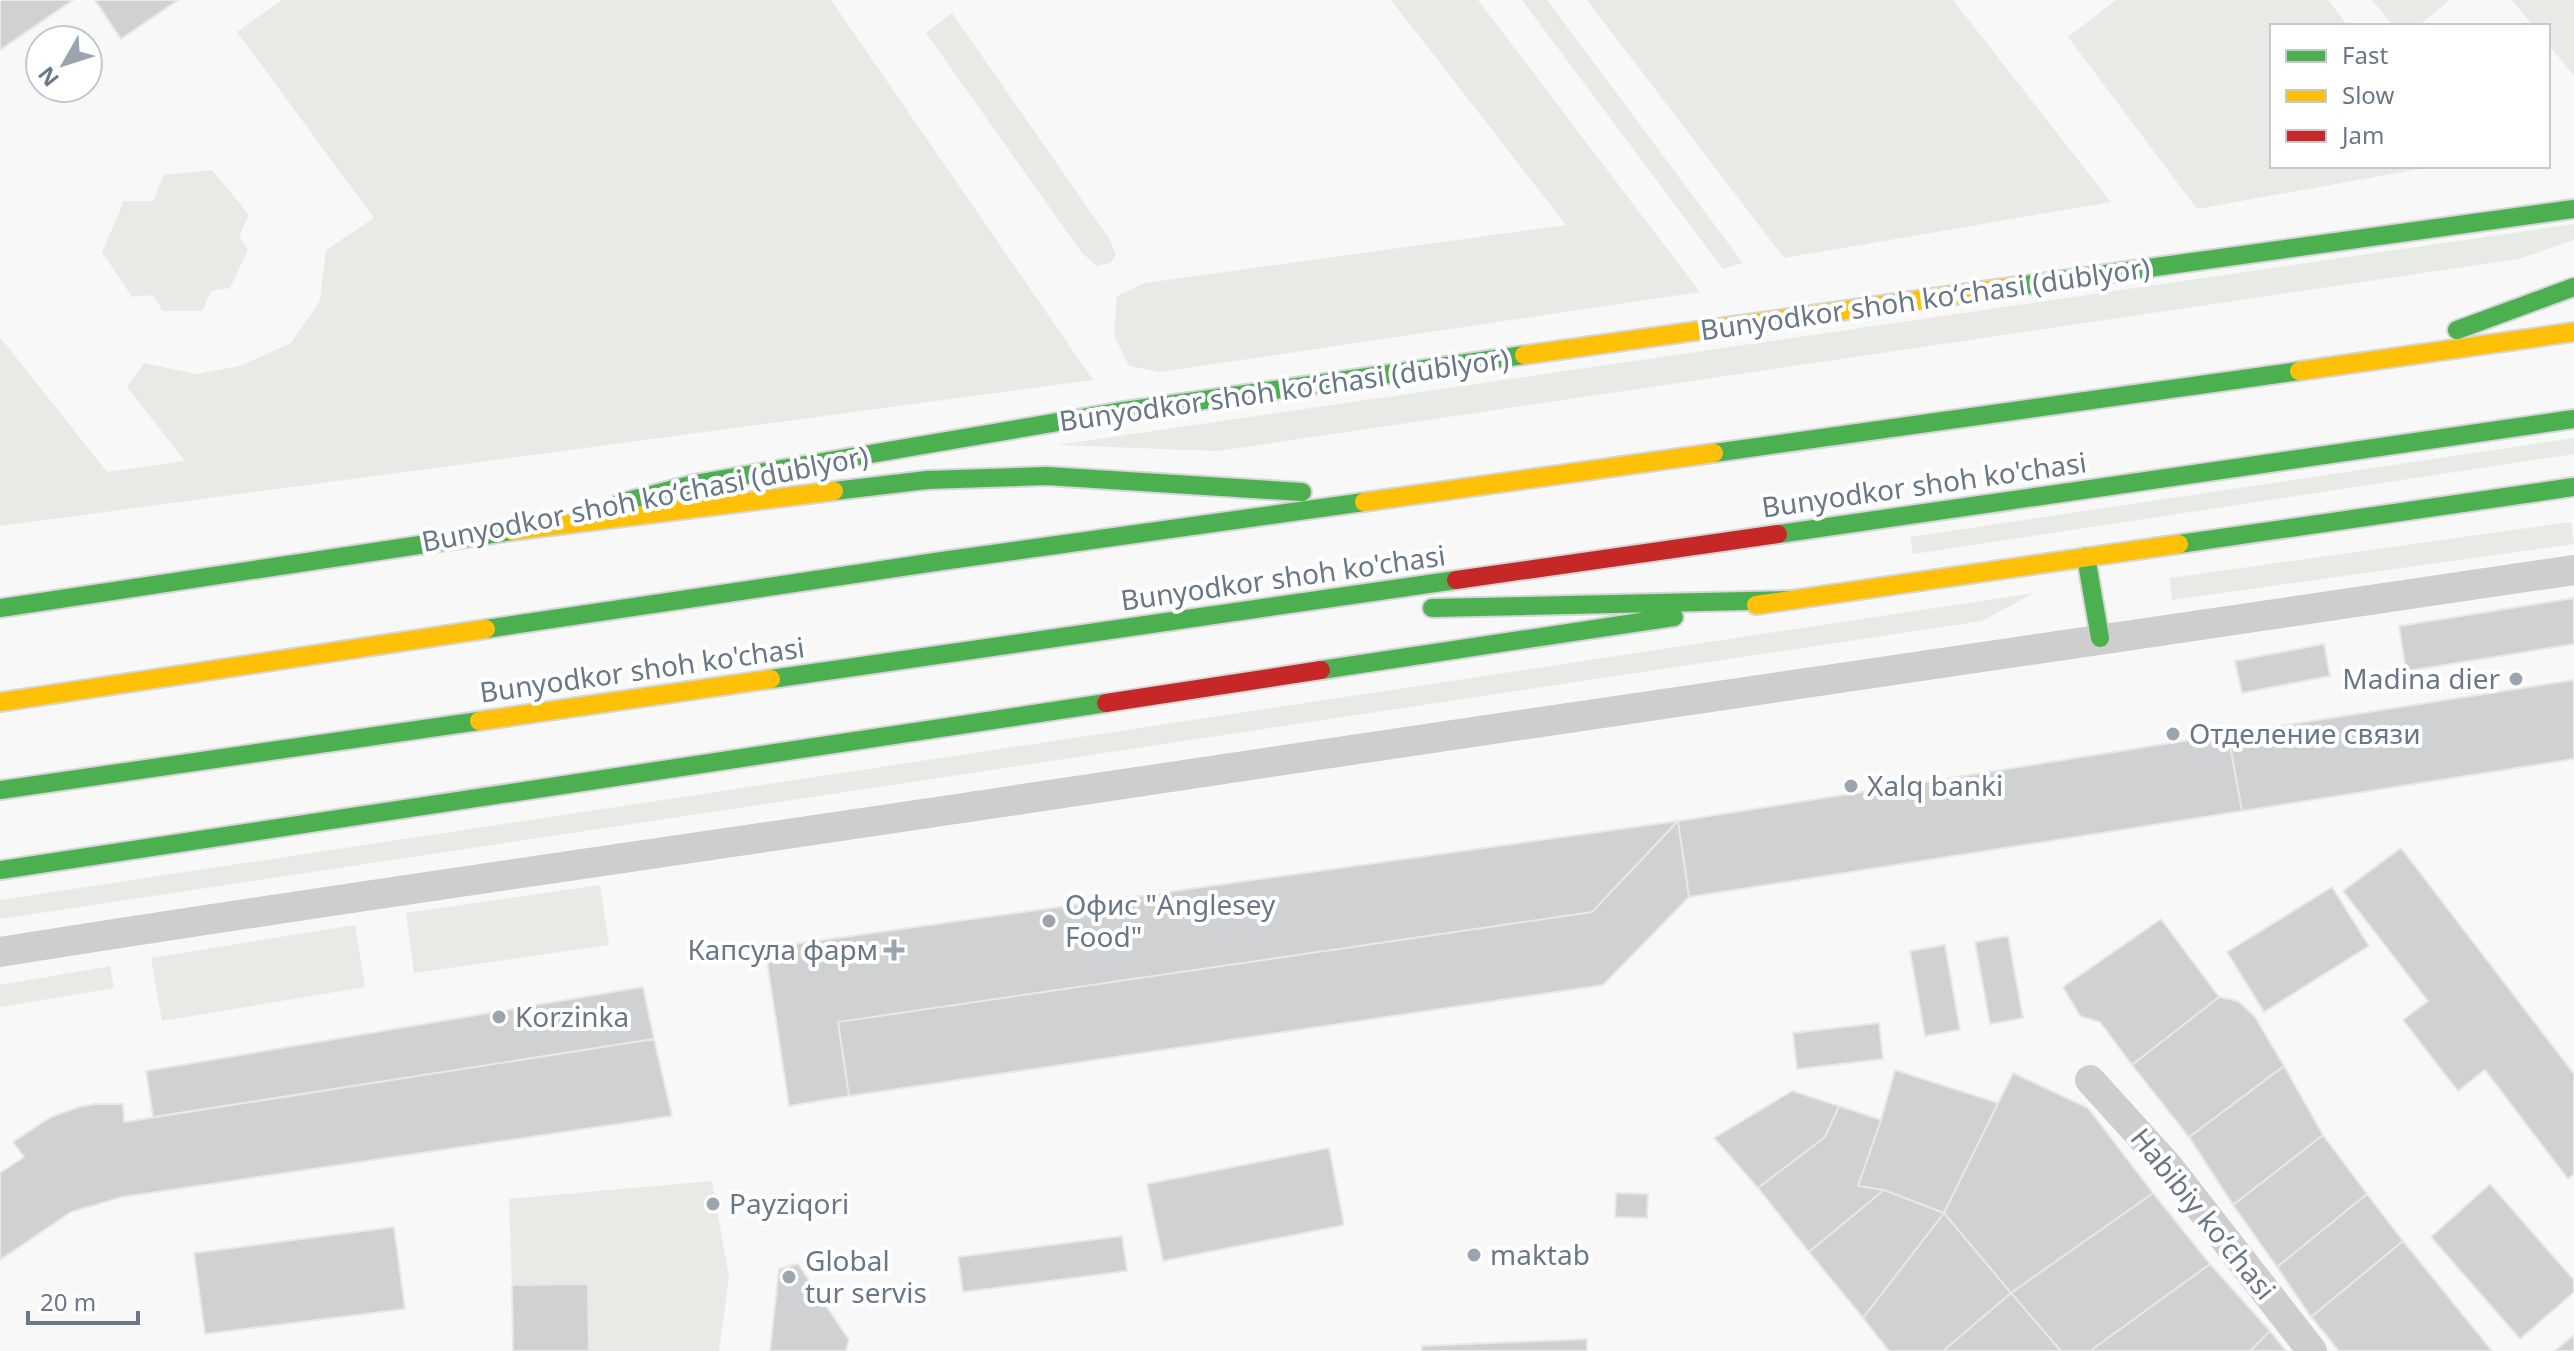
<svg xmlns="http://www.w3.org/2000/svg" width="2574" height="1351" font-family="'Noto Sans',sans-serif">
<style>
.green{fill:#e7eae5}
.building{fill:#cfd1d2;stroke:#e8e8e8;stroke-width:2}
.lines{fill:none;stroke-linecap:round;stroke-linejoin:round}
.fast-casing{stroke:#d5d6d7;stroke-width:22}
.slow-casing{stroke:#d5d6d7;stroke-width:22}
.jam-casing{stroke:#d5d6d7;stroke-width:22}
.street{stroke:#cececf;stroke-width:30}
.fast{stroke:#4caf50;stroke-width:18}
.slow{stroke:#ffc107;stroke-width:18}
.jam{stroke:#c62828;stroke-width:18}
.poi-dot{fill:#9ba5af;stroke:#fff;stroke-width:3}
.labels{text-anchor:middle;stroke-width:8;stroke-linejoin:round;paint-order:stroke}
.street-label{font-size:28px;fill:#697888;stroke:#fff}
.poi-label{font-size:28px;fill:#697888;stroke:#fff;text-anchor:start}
</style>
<rect width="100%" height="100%" fill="#f8f8f8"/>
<path class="green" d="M282 0H831L1093 380 0 526V337L107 472 185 461 127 387 144 363 196 374 240 366 291 343 320 301 326 250 374 218 237 32Z
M1391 0H1478L1700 292 1160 372 1129 366 1114 335 1117 296 1145 283 1566 225Z
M1522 0H1547L1743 263 1723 269Z
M1587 0H1953L2111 202 1784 258Z
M2116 0H2328L2348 26H2272V166H2435L2197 209 2068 37Z
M2372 0H2450L2418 26H2393Z
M2512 0H2574V76L2548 44V26H2533Z
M952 13 1110 240 1116 255 1110 263 1097 266 1082 253 926 33Z
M212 170 249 215 239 236 248 250 230 288 211 291 202 311H163L153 295 132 297 102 252 124 201H153L164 175Z
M2574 224V240L2518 259 1218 451 1057 445Z
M2574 438V454L1913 554 1910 537Z
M2571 522 2574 544 2172 600 2170 578Z
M2034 593 1982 621 0 919V900Z
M600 885 609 945 414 973 406 913Z
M355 925 365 987 162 1021 151 958Z
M110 966 114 988 0 1007V985Z
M712 1181 729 1277 719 1351H589L587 1284 512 1285 509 1199Z"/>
<path class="building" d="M0 0H73L0 50Z
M95 0H178L121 39Z
M2574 598V644L2406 671 2399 626Z
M2324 644 2330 676 2242 693 2235 661Z
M2574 680V759L2242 811 2228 734Z
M2228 734 2242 811 1689 897 1678 821Z
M1678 821 1689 897 1603 985 849 1096 838 1022 1592 912Z
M1678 821 1592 912 838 1022 849 1096 789 1106 765 948Z
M2401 848 2574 1074V1174L2568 1179 2485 1070 2458 1091 2403 1020 2428 1001 2343 891Z
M2332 887 2369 946 2264 1012 2227 952Z
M2161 919 2219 997 2132 1065 2100 1022 2080 1016 2063 987Z
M2008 936 2023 1018 1990 1024 1975 942Z
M1945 945 1960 1030 1925 1036 1910 951Z
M643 987 654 1039 153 1117 146 1071Z
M2219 997 2238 1001 2255 1017 2284 1066 2189 1137 2132 1065Z
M1879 1023 1883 1059 1797 1069 1793 1033Z
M654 1039 672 1116 122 1197 71 1212 0 1260V1173L24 1157 13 1142 51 1117 79 1107 95 1104H123L124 1122Z
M2284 1066 2323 1135 2233 1205 2189 1137Z
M1895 1070 1998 1103 1944 1213 1884 1190 1858 1186 1881 1120Z
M2013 1073 2088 1108 2153 1193 2011 1293 1944 1213Z
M1792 1091 1839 1106 1825 1137 1758 1188 1714 1138Z
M1839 1106 1881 1120 1858 1186 1884 1190 1809 1252 1758 1188 1825 1137Z
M2323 1135 2367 1194 2277 1267 2233 1205Z
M1329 1148 1344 1225 1163 1261 1147 1184Z
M2490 1184 2574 1280V1292L2520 1339 2431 1237Z
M1884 1190 1944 1213 1863 1318 1809 1252Z
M1616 1193 1648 1194 1647 1218 1615 1217Z
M2153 1193 2210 1264 2090 1351H2061L2011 1293Z
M2367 1194 2403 1241 2311 1317 2277 1267Z
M1944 1213 2011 1293 1943 1351H1889L1863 1318Z
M394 1227 405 1309 205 1334 194 1253Z
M1122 1236 1127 1271 963 1292 958 1257Z
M2403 1241 2492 1351H2339L2311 1317Z
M798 1264 849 1340 846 1351H770L779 1269Z
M2210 1264 2270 1331 2250 1351H2090Z
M588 1284 589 1351H513L512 1285Z
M2011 1293 2061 1351H1943Z
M2270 1331 2286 1351H2250Z
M2574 1335V1351H2555Z
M1587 1339V1351H1422V1346Z"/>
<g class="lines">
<g class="fast-casing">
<path id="fast" d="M2018 286 2574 209
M2457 330 2574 287
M1714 453 2299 371
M834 491 927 480 1047 476 1302 492
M620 503 694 484 1117 412 1524 355
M1778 534 2574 419
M2179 544 2574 487
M2086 557 2100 638
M0 608 512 531 544 523
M1432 608 1790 600
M486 629 942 561 1364 502
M1321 670 1674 617
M771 679 1456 580
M0 790 479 721
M0 870 1106 703"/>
</g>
<g class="slow-casing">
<path id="slow" d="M1524 355 2018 286
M2299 371 2574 332
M1364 502 1714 453
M512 531 834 491
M1756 605 2179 544
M0 702 486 629
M479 721 771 679"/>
</g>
<g class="jam-casing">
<path id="jam" d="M1456 580 1778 534
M1106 703 1321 670"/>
</g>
<path class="street" d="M0 952C331 899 664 853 996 803 1522 725 2048 645 2574 570
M2090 1080 2167 1165 2312 1351"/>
<use href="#fast" class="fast"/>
<use href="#slow" class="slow"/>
<use href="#jam" class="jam"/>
</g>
<g class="poi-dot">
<circle cx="2516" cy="679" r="8"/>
<circle cx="2173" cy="734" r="8"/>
<circle cx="1851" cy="786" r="8"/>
<circle cx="1049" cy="921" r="8"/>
<path d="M890 938h8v8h8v8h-8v8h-8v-8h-8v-8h8z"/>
<circle cx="499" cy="1017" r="8"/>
<circle cx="713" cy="1204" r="8"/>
<circle cx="1474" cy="1255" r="8"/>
<circle cx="789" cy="1277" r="8"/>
</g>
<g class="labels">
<g class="street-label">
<text transform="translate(1925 299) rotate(-8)" y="10">Bunyodkor shoh koʻchasi (dublyor)</text>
<text transform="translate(1284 390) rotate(-8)" y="10">Bunyodkor shoh koʻchasi (dublyor)</text>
<text transform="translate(1924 485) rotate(-8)" y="10">Bunyodkor shoh ko'chasi</text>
<text transform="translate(645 499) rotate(-11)" y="10">Bunyodkor shoh koʻchasi (dublyor)</text>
<text transform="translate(1283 578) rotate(-8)" y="10">Bunyodkor shoh ko'chasi</text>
<text transform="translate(642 670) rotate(-8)" y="10">Bunyodkor shoh ko'chasi</text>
<text transform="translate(2203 1214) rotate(51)" y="10">Habibiy koʻchasi</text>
</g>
<g class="poi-label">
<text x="2500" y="689" text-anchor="end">Madina dier</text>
<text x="2189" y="744">Отделение связи</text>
<text x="1867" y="796">Xalq banki</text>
<text x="1065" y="915">Офис "Anglesey<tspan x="1065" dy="32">Food"</tspan></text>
<text x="878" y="960" text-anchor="end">Капсула фарм</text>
<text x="515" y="1027">Korzinka</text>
<text x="729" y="1214">Payziqori</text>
<text x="1490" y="1265">maktab</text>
<text x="805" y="1271">Global<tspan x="805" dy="32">tur servis</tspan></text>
</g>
</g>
<rect x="2270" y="24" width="280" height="144" fill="#ffffff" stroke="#c3c9cf" stroke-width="2"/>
<rect x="2286" y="50" width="40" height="12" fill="#4caf50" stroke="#c3c9cf" stroke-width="2"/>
<text x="2342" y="64" font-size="24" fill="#697888">Fast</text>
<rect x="2286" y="90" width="40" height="12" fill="#ffc107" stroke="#c3c9cf" stroke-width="2"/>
<text x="2342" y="104" font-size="24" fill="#697888">Slow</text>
<rect x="2286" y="130" width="40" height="12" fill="#c62828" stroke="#c3c9cf" stroke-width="2"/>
<text x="2342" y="144" font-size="24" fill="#697888">Jam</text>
<g transform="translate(64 64) rotate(231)"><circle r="38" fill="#ffffff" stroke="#c3c9cf" stroke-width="2"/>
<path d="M0-6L14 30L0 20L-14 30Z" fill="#9ba5af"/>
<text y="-12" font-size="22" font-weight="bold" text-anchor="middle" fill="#697888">N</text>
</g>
<path d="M28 1311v12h110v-12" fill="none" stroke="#697888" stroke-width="4"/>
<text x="40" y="1311" font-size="24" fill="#697888" stroke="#ffffff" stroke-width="6" paint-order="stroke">20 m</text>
</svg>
